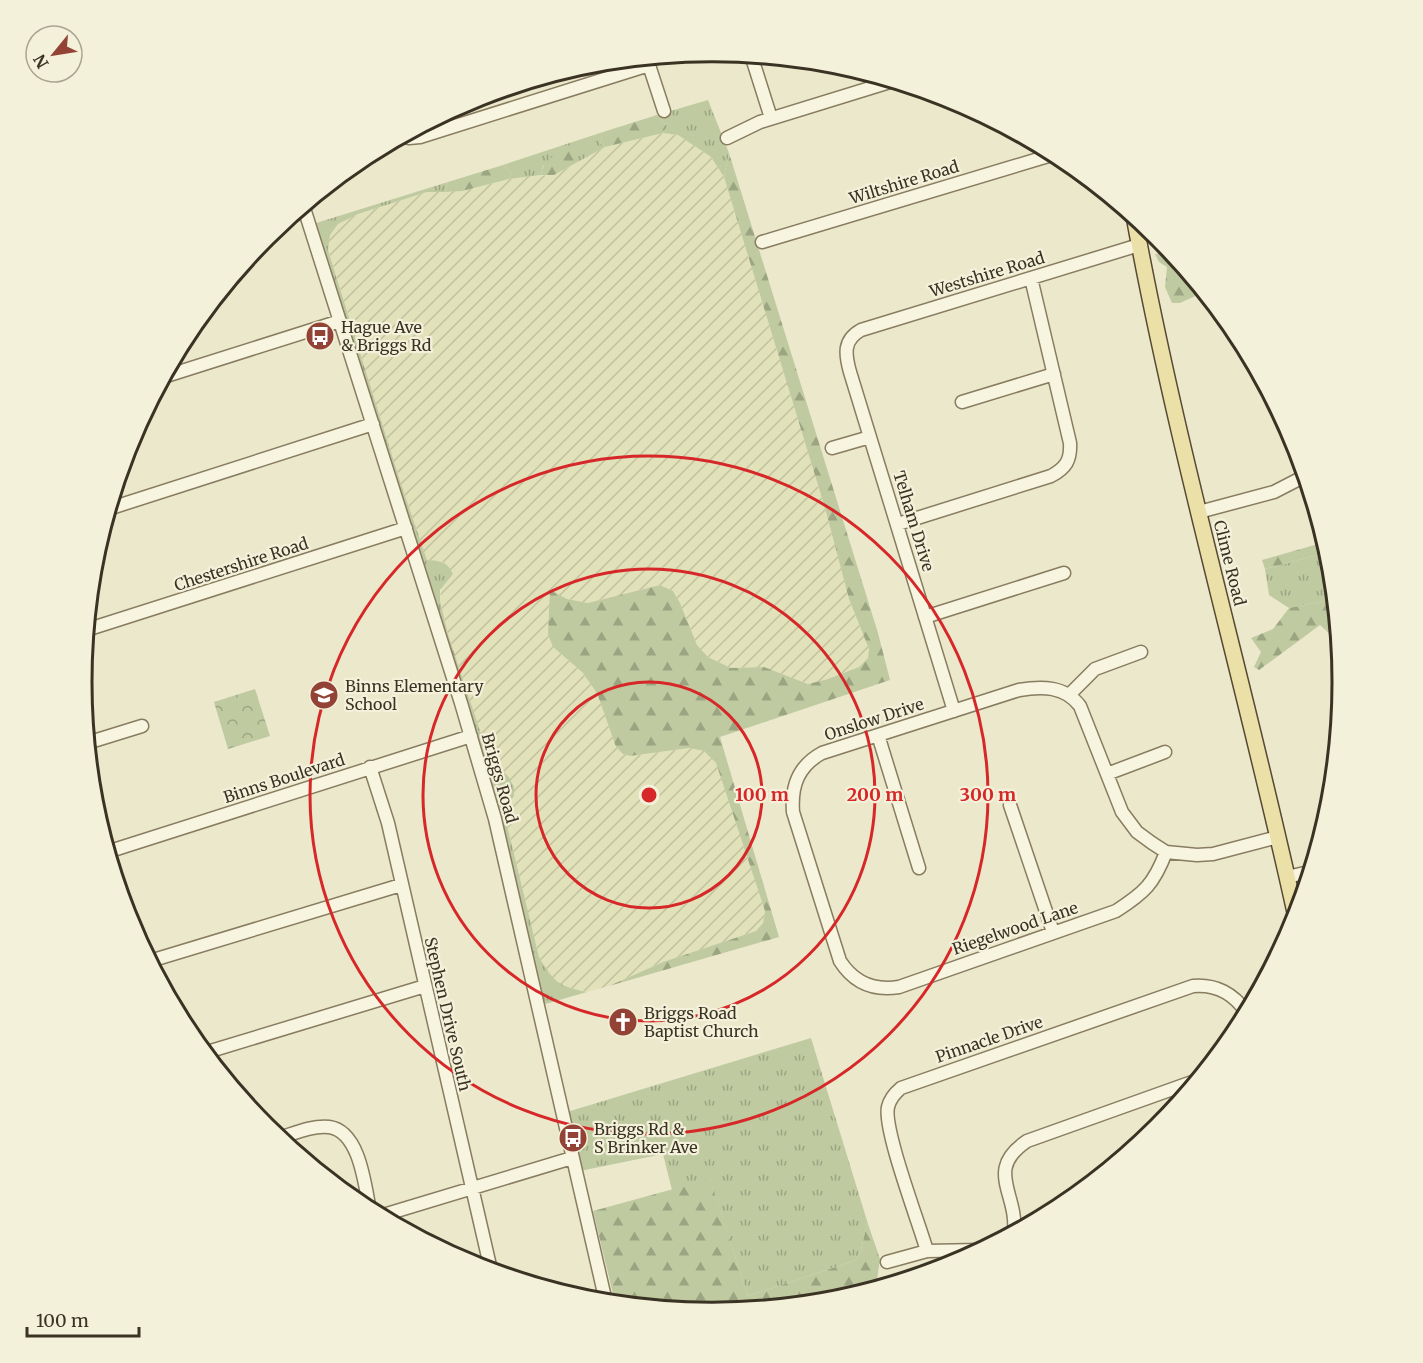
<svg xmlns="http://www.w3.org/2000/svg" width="1423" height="1363" font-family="Merriweather,serif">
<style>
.farmland{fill:url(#farmland-furrows)}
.grass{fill:url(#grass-tufts)}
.forest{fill:url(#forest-firs)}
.park{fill:url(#park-crowns)}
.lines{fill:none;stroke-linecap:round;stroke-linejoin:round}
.minor-casing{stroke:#887c61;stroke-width:15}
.major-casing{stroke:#574a34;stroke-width:18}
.minor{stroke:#f7f4df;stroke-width:12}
.major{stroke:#ebe0a8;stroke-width:15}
.ring{fill:none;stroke:#d62828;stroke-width:3}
.labels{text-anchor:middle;stroke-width:4.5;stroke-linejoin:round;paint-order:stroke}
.street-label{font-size:16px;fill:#3a3223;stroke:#f4f1db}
.poi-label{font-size:16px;fill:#3a3223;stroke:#f4f1db;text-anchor:start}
.rim{fill:none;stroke:#3a3223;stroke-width:3}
.centre{fill:#d62828;stroke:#f4f1db;stroke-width:3}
.ring-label{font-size:18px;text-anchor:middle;font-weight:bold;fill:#d62828;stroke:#f4f1db;stroke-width:4.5;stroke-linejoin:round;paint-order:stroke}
</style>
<defs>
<pattern id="farmland-furrows" width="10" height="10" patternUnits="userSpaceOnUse" patternTransform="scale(1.5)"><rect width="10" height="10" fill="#e1e1ba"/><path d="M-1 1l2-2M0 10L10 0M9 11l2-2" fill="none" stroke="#c2c2a0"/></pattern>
<pattern id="grass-tufts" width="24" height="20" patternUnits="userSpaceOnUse" patternTransform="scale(1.5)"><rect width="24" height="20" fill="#bfcaa0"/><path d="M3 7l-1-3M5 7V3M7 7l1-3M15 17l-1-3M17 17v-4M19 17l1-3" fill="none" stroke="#9ca582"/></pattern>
<pattern id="forest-firs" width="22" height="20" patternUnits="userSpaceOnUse" patternTransform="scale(1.5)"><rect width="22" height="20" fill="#bfcaa0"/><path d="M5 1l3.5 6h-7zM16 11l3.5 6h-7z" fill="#9ca582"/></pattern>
<pattern id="park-crowns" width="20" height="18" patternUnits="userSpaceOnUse" patternTransform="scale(1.5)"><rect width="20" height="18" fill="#bfcaa0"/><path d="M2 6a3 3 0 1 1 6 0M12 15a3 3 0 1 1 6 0" fill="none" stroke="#9ca582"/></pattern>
</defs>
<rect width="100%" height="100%" fill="#ece8cc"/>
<path class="farmland" d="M663 133 678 135 711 157 724 177 825 508 849 599 869 649 868 658 859 667 828 679 808 684 764 667 731 668 708 657 697 645 680 603 673 591 660 585 588 603 567 599 553 647 582 672 597 693 616 747 623 754 630 756 689 748 704 751 716 763 765 911 763 923 756 931 663 962 609 986 587 992 564 987 550 975 539 957 505 817 507 806 514 796 508 776 490 761 448 634 440 601 443 562 427 560 401 484 328 249 330 235 338 224 358 214 427 192 462 191 509 179 529 176 554 175 605 147Z"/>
<path class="grass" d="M708 100 729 153 724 177 711 157 678 135 663 133 667 126 657 115Z
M603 132 600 143 605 147 574 164V155L543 166 541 175 509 179 511 172 503 165Z
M448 182 445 192H427L358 214 338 224 330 235 328 250 401 484 427 560C440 561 447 561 453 574L440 590V601L448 634 490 761 508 776 514 787V796L507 806 505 817 539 957C554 982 558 986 587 992L542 1005 485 763 313 224Z
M1328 552 1334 599 1289 608 1269 595 1265 569Z
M811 1038 868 1224C862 1237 864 1252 854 1261L748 1296 710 1180 672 1190 663 1154 580 1171 567 1112Z"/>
<path class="forest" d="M657 115 667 126 663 133 605 147 600 143 603 132Z
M569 150 574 155V164L554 175H541C544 159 554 154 569 150Z
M729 153 878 633 890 680 720 737 779 937 609 986 663 962 756 931 763 923 765 911 716 763 704 751 689 748 630 756 623 754 616 747 597 693 582 672 553 647 548 634 550 590 567 599 588 603 660 585 673 591 680 603 697 645 708 657 731 668 764 667 808 684 828 679 859 667 868 658 869 649 849 599 825 508 724 177Z
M503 165 511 172 509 179 462 191 445 192 448 182Z
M1171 252 1204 292 1180 303H1172L1165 287 1167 267 1159 262 1155 254Z
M1325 542 1328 552 1265 569 1262 560Z
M1334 599 1341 669 1332 636 1320 625 1259 670 1254 667 1261 652 1251 638 1273 629 1289 608Z
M710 1179 748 1296 854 1261C864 1252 862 1237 868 1224L880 1259 876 1287 834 1300 711 1312 615 1302 593 1211Z"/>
<path class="park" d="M255 689 270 736 228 749 214 702Z"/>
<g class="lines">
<g class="minor-casing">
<path id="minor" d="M751 55 771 118
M647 59 664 111
M401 136 409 138 420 137 649 65
M727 138 760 122 893 81
M303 205 461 703 495 819 606 1302
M291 215 305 211
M762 242 1055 154
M163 377 340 321
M962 402 1054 374
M832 448 870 437
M108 509 373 424
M1199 512 1274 492 1305 476
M898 524 1051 476C1066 468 1071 460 1070 443L1031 278
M925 617 1064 573
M86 630 406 528
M1069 695 1095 669 1141 652
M954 711 850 372C845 354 843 340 861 330L1139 245
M878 735 919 868
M87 743 142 726
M370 767 388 823 491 1270
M1107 774 1165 752
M1010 805 1053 932
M107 852 471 736
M1166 852C1154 884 1144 893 1116 911L899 987C874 991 854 983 840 961L793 812C791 786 798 766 822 753L1019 690C1042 686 1065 686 1080 706L1122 812 1137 832 1152 843 1166 852 1197 855 1213 854 1278 837
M1287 877 1309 872
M150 961 401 885
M204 1053 425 986
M279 1138C295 1133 313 1125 329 1127 360 1131 365 1186 370 1211
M380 1216 572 1158
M1014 1232C1018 1193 984 1170 1027 1141L1195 1081
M927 1251C919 1223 883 1129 888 1107 890 1098 895 1093 901 1088L1193 986C1216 984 1234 994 1246 1012
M887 1262 927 1251 980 1250"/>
</g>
<g class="major-casing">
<path id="major" d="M1134 216C1177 452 1245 683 1296 917"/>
</g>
<use href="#minor" class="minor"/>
<use href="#major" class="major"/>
</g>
<g class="ring">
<circle cx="649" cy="795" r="113"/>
<circle cx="649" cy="795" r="226"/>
<circle cx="649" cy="795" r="339"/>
</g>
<defs>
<g id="bus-disc" transform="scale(1.5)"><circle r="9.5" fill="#934335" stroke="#f4f1db"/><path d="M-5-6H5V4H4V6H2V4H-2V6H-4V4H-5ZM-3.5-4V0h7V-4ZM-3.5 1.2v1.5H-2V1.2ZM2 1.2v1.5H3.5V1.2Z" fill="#fff"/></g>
<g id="school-disc" transform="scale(1.5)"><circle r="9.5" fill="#934335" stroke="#f4f1db"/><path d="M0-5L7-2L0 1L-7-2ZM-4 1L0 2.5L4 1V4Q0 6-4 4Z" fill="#fff"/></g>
<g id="church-disc" transform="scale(1.5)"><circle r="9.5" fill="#934335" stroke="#f4f1db"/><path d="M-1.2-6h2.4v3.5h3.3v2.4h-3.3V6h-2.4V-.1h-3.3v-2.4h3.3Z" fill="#fff"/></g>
</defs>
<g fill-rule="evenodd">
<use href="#bus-disc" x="320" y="336"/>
<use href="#school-disc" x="324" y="695"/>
<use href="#church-disc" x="623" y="1022"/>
<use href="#bus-disc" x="573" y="1138"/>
</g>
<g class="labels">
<g class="street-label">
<text transform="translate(904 182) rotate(-17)" y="6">Wiltshire Road</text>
<text transform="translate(987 274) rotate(-17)" y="6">Westshire Road</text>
<text transform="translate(914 521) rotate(73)" y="6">Telham Drive</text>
<text transform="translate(1230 563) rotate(76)" y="6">Clime Road</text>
<text transform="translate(241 564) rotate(-18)" y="6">Chestershire Road</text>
<text transform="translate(874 719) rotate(-18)" y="6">Onslow Drive</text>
<text transform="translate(284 778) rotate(-18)" y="6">Binns Boulevard</text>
<text transform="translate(500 778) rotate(74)" y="6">Briggs Road</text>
<text transform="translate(1015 928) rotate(-19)" y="6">Riegelwood Lane</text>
<text transform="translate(448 1014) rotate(77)" y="6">Stephen Drive South</text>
<text transform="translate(989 1039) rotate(-19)" y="6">Pinnacle Drive</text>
</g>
<g class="poi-label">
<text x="341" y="333">Hague Ave<tspan x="341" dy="18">&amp; Briggs Rd</tspan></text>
<text x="345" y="692">Binns Elementary<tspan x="345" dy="18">School</tspan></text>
<text x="644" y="1019">Briggs Road<tspan x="644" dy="18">Baptist Church</tspan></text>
<text x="594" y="1135">Briggs Rd &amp;<tspan x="594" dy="18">S Brinker Ave</tspan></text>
</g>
</g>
<path d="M0 0H1423V1363H0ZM92 682a620 620 0 1 1 1240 0a620 620 0 1 1-1240 0Z" fill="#f4f1db" fill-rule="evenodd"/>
<path class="rim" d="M92 682a620 620 0 1 1 1240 0a620 620 0 1 1-1240 0Z"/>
<circle cx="649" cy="795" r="9" class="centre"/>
<g class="ring-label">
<text x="762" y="801">100 m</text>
<text x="875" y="801">200 m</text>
<text x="988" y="801">300 m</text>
</g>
<g transform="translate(54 54) rotate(240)"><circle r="28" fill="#f4f1db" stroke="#aaa591" stroke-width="1.5"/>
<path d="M0-4.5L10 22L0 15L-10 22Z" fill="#934335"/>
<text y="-9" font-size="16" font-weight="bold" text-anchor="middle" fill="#3a3223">N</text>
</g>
<path d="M27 1327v9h112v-9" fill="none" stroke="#3a3223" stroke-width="3"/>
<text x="36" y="1327" font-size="18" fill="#3a3223" stroke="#f4f1db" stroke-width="4.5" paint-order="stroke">100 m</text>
</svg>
